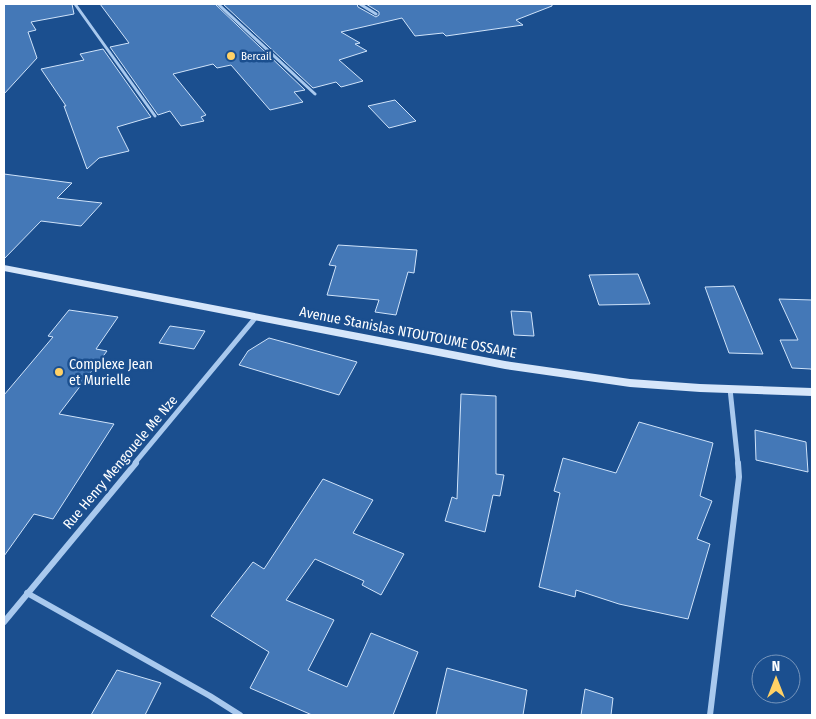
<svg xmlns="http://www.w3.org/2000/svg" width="816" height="719" font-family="'Fira Sans Condensed',sans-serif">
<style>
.building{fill:#4478b7;stroke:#cfe3fa}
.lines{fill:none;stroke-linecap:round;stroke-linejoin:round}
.street-far2{stroke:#a9c9ee;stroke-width:3}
.street-far1{stroke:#a9c9ee;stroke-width:5}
.street{stroke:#a9c9ee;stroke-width:6}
.secondary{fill:#d6e6fa;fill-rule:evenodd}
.poi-dot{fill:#ffd166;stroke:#1b4f8f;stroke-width:2}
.labels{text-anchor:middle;stroke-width:5;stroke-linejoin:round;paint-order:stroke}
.far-poi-label{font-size:11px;fill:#fff;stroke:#1b4f8f;text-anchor:start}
.street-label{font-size:14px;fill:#fff;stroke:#1b4f8f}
.poi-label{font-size:14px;fill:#fff;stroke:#1b4f8f;text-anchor:start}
</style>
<rect width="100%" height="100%" fill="#1b4f8f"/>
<path class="building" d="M4 4H72L74 14 31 22 36 30 28 32 37 58 4 94Z
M100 4H215L305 90 294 92 303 102 270 110 231 65 217 68 213 64 173 74 206 115 201 117 204 121 181 126 170 111 158 115 110 47 129 43Z
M223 4H357L358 7 376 17 379 15V12L366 4H552V6L516 20 523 25 446 36 443 33 415 36 402 18 341 32 360 43 355 44 367 51 339 60 363 81 341 87 336 82 313 88Z
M103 49 151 117 117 127 129 151 99 158 87 169 64 106H66L41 69 84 60 80 54Z
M395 100 416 121 389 128 368 106Z
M4 174 72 183 57 198 102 203 81 226 41 221 4 259Z
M338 245 417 250 414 273 408 272 396 315 375 312 379 300 327 295 336 266 329 265Z
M638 274 650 304 599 305 589 275Z
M734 286 763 354 729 353 705 287Z
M779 299 812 300V372L811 369 792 368 780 340H798Z
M69 310 118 317 96 349 107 351 59 414 114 424 53 519 34 514 4 556V395L53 337 48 336Z
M511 311 531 312 534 336 514 335Z
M170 326 205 331 194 349 159 343Z
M269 338 357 362 339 395 239 365 248 351Z
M461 394 496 396V474L504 475 500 496 493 495 485 532 445 521 452 497 457 499Z
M639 422 713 443 700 496 712 501 697 539 710 544 688 619 619 604 576 590 575 597 539 587 560 493 554 491 563 458 616 473Z
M755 430 806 442 808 472 756 460Z
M323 479 373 500 353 533 404 554 381 595 362 585 364 581 315 559 286 600 334 620 308 670 347 687 371 633 418 652 393 715H312L250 688 269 652 211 616 253 562 264 569Z
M447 668 527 690 523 715H436Z
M117 670 161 683 145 715H91Z
M585 689 613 698 611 715H581Z"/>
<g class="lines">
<path class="street-far2" d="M75 4 155 116
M218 4 315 94
M360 4 376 14"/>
<path class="street-far1" d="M730 389 738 464
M134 464 256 317"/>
<path class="street" d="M27 593 210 696 240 715
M4 622 136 463
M710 715 739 477 738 463"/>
<path class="secondary" d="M4 265 505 361 630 379 700 384 812 388V396L700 392 630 387 505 369 4 271Z"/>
</g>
<g class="poi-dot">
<circle cx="231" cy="56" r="5"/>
<circle cx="59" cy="372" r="5"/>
</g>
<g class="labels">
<g class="far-poi-label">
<text x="241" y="60">Bercail</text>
</g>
<g class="street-label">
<text transform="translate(408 332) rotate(11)" y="5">Avenue Stanislas NTOUTOUME OSSAME</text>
<text transform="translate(120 462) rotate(-50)" y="5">Rue Henry Mengouele Me Nze</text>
</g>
<g class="poi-label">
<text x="69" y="369">Complexe Jean<tspan x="69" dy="16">et Murielle</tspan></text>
</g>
</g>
<rect width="816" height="719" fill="none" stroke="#ffffff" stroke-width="10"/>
<g transform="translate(776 679)"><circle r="24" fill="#1b4f8f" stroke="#7695bc"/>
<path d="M0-4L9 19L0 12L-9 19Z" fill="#ffd166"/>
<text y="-8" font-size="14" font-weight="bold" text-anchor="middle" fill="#ffffff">N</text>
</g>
</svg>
